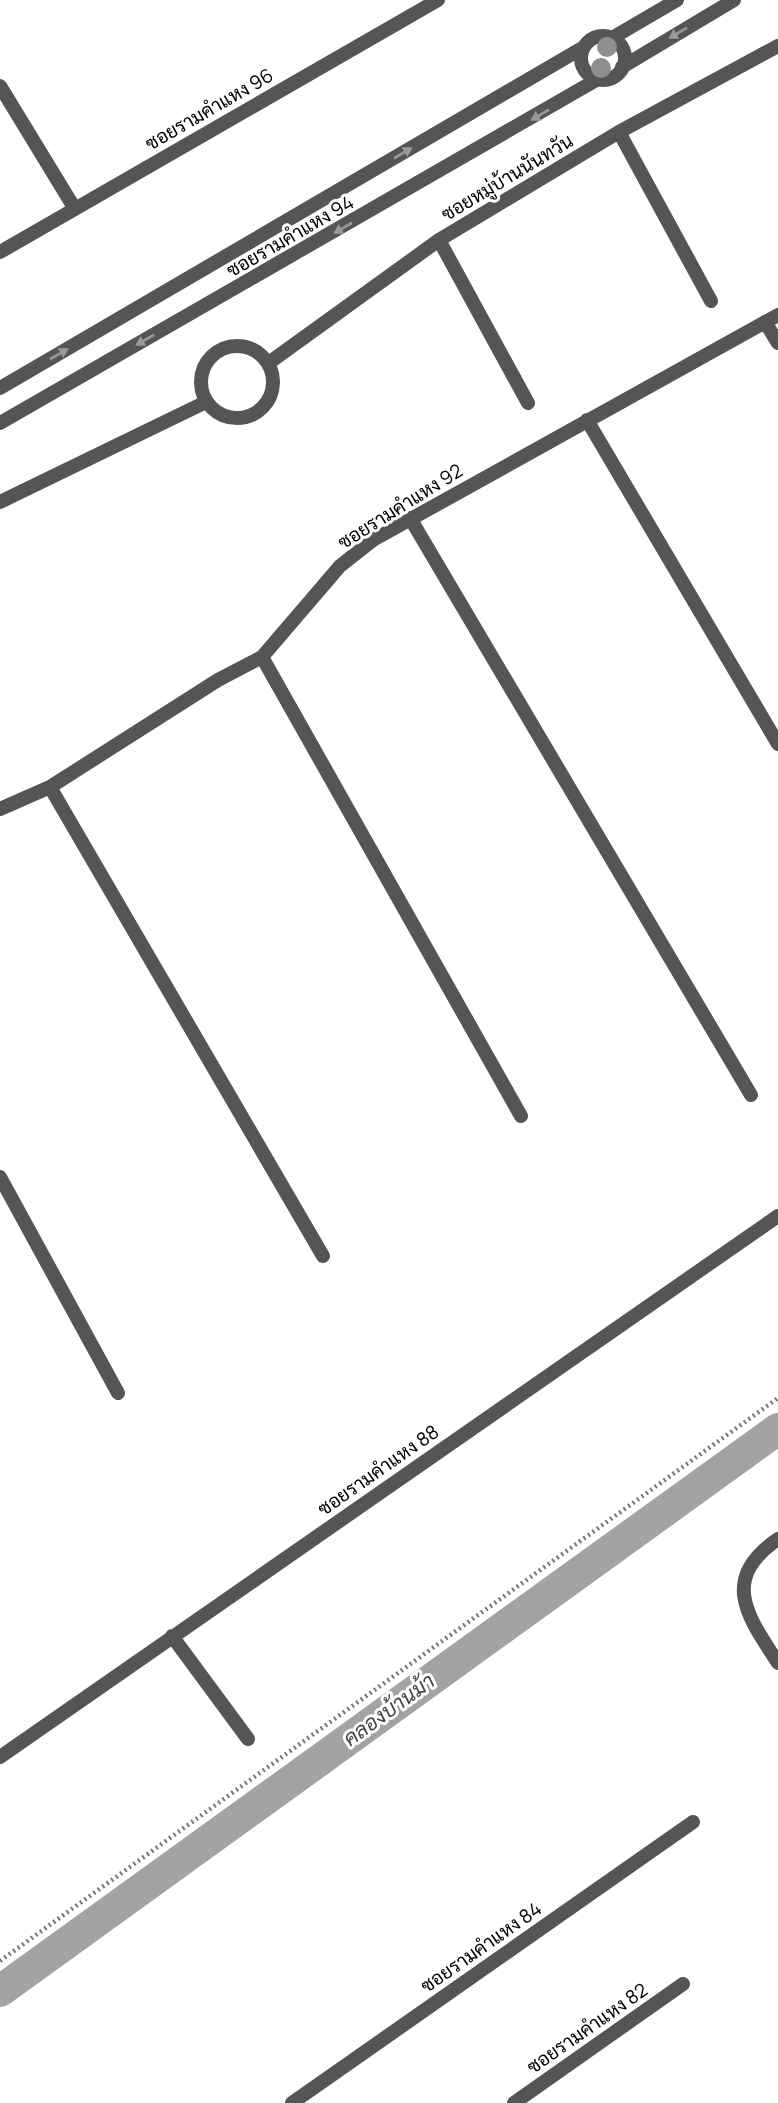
<svg xmlns="http://www.w3.org/2000/svg" width="778" height="2103" font-family="Manrope,Sarabun,sans-serif">
<style>
.lines{fill:none;stroke-linecap:round;stroke-linejoin:round}
.canal{stroke:#a3a3a3;stroke-width:32}
.path{stroke:#777;stroke-width:4.5;stroke-dasharray:2 3.5;stroke-linecap:butt}
.street{stroke:#555;stroke-width:14}
.tree{fill:#8f8f8f}
.oneway{fill:#999}
.labels{text-anchor:middle;stroke-width:6;stroke-linejoin:round;paint-order:stroke}
.street-label{font-size:19px;fill:#000;stroke:#fff}
.water-label{font-size:21px;font-style:italic;fill:#444;stroke:#fff}
</style>
<rect width="100%" height="100%" fill="#fff"/>
<g class="lines">
<path class="canal" d="M0 1991 778 1429"/>
<path class="path" d="M0 1961 778 1398"/>
<path class="street" d="M581 58a22 22 0 1 1 44 0a22 22 0 1 1-44 0Z
M612 38 677 0
M622 67 734 0
M0 86 75 209
M619 132 711 301
M439 240 528 403
M0 252 438 0
M765 322 778 343
M201 382a36 36 0 1 1 72 0a36 36 0 1 1-72 0Z
M270 362 439 240 619 132 778 46
M0 388 584 47
M587 420 778 744
M0 423 598 79
M0 502 206 402
M410 518 751 1095
M262 657 521 1116
M50 787 323 1256
M0 809 50 787 218 680 262 657 340 566 373 540 778 315
M0 1177 118 1393
M778 1539C719 1579 748 1617 778 1663
M172 1636 248 1739
M0 1757 778 1216
M292 2103 693 1822
M514 2103 683 1984"/>
</g>
<g class="tree">
<circle cx="607" cy="47" r="10"/>
<circle cx="601" cy="68" r="10"/>
</g>
<defs><path id="oneway-solid" d="M-6-.8H1V-3.2L6.5 0L1 3.2V.8H-6Z" transform="scale(1.75)"/></defs>
<g class="oneway">
<use href="#oneway-solid" transform="translate(678 33) rotate(149)"/>
<use href="#oneway-solid" transform="translate(540 115) rotate(149)"/>
<use href="#oneway-solid" transform="translate(403 153) rotate(-30)"/>
<use href="#oneway-solid" transform="translate(343 228) rotate(150)"/>
<use href="#oneway-solid" transform="translate(145 340) rotate(150)"/>
<use href="#oneway-solid" transform="translate(59 354) rotate(-30)"/>
</g>
<g class="labels">
<g class="street-label">
<text transform="translate(209 109) rotate(-30)" y="7">ซอยรามคําแหง 96</text>
<text transform="translate(507 177) rotate(-31)" y="7">ซอยหมู่บ้านนันทวัน</text>
<text transform="translate(290 236) rotate(-30)" y="7">ซอยรามคําแหง 94</text>
<text transform="translate(400 506) rotate(-32)" y="7">ซอยรามคําแหง 92</text>
<text transform="translate(378 1470) rotate(-35)" y="7">ซอยรามคำแหง 88</text>
<text transform="translate(481 1947) rotate(-35)" y="7">ซอยรามคำแหง 84</text>
<text transform="translate(587 2028) rotate(-35)" y="7">ซอยรามคำแหง 82</text>
</g>
<g class="water-label">
<text transform="translate(389 1710) rotate(-36)" y="7">คลองบ้านม้า</text>
</g>
</g>
</svg>
